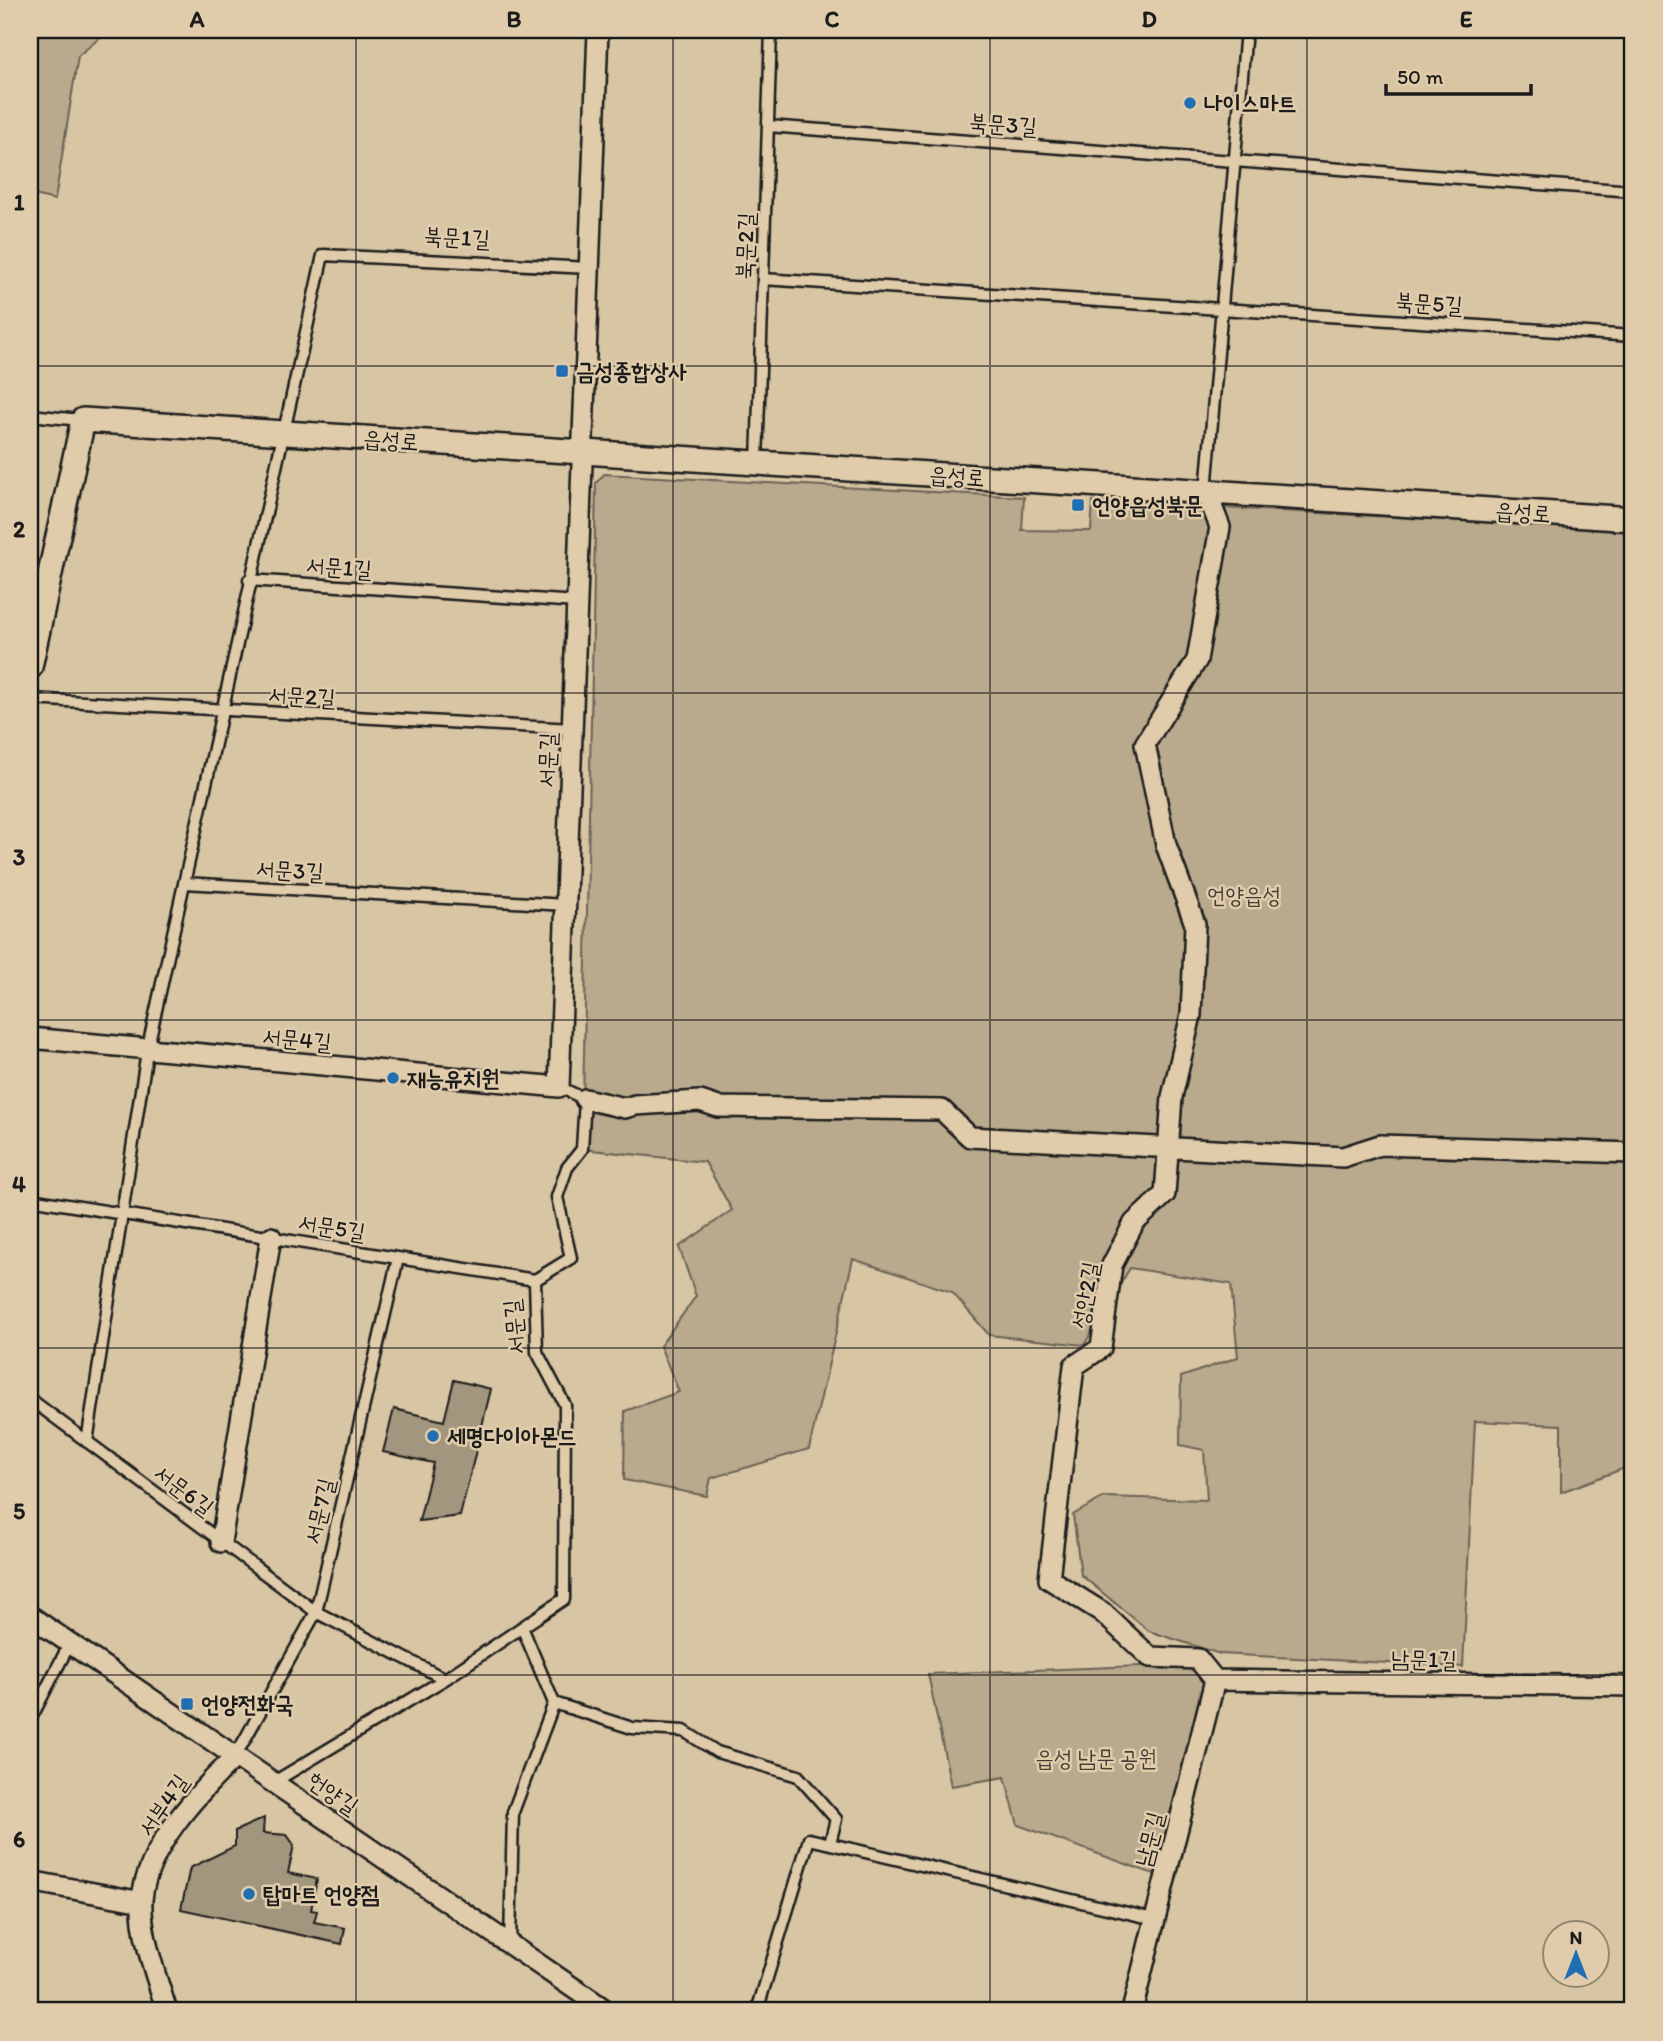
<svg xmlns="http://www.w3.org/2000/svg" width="1663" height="2041" font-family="Itim,'Poor Story',sans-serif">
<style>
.green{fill:#b9a98d;stroke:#6a6254;stroke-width:2}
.building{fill:#a3967f;stroke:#1c1c1c;stroke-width:2}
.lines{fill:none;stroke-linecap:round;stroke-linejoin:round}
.service-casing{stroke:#1c1c1c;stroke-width:15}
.minor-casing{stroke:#1c1c1c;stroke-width:24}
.tertiary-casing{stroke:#1c1c1c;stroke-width:28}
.service{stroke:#e0ccaa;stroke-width:10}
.minor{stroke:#e0ccaa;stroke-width:19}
.tertiary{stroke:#e0ccaa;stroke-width:23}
.grid{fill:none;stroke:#1c1c1c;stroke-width:2;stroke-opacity:0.55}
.poi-dot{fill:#1f6fb2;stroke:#e0ccaa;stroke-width:2.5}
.labels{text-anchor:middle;stroke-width:5;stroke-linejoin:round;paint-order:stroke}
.poi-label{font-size:23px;font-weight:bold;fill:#1c1c1c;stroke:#e0ccaa;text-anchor:start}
.street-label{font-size:23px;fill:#1c1c1c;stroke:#e0ccaa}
.park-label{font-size:23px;fill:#433f38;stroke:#e0ccaa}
.neatline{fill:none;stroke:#1c1c1c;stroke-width:2.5}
.grid-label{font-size:23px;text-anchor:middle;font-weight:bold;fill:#1c1c1c}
</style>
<rect width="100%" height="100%" fill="#d8c5a4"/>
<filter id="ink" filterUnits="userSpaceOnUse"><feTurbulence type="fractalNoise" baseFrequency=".0143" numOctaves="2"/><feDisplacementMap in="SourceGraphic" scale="14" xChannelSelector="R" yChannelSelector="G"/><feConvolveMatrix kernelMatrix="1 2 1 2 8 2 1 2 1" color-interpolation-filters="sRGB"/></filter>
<g filter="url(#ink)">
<path class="green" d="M30 30H109L78 56 55 200 30 194Z
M604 474 1024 497 1022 530 1091 531 1093 501 1633 530V1465L1561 1492V1425L1475 1421 1463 1667 1220 1654 1149 1631 1081 1575 1073 1515 1104 1497 1207 1500 1204 1450 1180 1445 1181 1377 1238 1357 1231 1284 1130 1268 1084 1345 989 1335 952 1292 853 1259 809 1449 711 1478 707 1496 624 1480 625 1411 679 1392 660 1346 696 1296 679 1247 732 1210 705 1162 582 1149 596 483Z
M1193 1664 1205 1684 1159 1876 1018 1825 1005 1777 951 1786 928 1674Z"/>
<path class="building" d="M454 1380 491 1389 460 1516 419 1521 433 1463 383 1452 394 1409 444 1421Z
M264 1818 263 1833 287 1835 294 1845 288 1873 317 1879 311 1910 317 1911 314 1922 345 1928 342 1944 181 1909 190 1868 235 1846V1831Z"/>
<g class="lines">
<g class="service-casing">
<path id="service" d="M768 126 1633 191
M763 279 1633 336
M30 415 81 420
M757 463 771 30
M1206 491 1246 30
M249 580 577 602
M30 699 573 729
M184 883 566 905
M30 1199 535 1280
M30 1399 316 1612 445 1679
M87 1442 147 1051 323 255 590 268
M554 1703 632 1728 684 1731 717 1752 798 1776 836 1819 830 1843
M30 1720 70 1643
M235 1757 316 1612 398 1258
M274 1782 445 1679 564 1599 565 1405 537 1352 535 1280 571 1258 557 1197 567 1168 582 1149 585 1099 559 1087
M510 1945 513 1812 554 1703 522 1627
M757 2011 809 1839 1154 1919"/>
</g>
<g class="minor-casing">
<path id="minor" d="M1206 491 1220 527 1197 660 1145 744 1166 845 1195 924 1191 1015 1172 1097 1165 1194 1134 1223 1112 1265 1101 1348 1074 1366 1049 1579 1102 1612 1150 1657 1198 1659 1215 1680
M30 1038 559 1087 598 30
M585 1099 625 1108 635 1105 700 1101 718 1107 942 1110 970 1137 1343 1157 1380 1145 1633 1153
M221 1542 271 1237
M30 1616 607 2011
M1215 1680 1633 1686
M30 1881 142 1902
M167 2011C157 1979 140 1934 142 1900 146 1847 199 1792 235 1757
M1132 2011 1215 1680"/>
</g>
<g class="tertiary-casing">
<path id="tertiary" d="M30 667 83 420 1633 519"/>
</g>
<use href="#service" class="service"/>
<use href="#minor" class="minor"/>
<use href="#tertiary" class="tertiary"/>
</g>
</g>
<path class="grid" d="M356 30V2011M673 30V2011M990 30V2011M1307 30V2011M30 366H1633M30 693H1633M30 1020H1633M30 1348H1633M30 1675H1633"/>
<g class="poi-dot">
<circle cx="1190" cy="103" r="7"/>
<rect x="555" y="364" width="14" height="14" rx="3.5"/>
<rect x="1071" y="498" width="14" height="14" rx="3.5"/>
<circle cx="393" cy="1078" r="7"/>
<circle cx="433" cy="1436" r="7"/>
<rect x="180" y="1697" width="14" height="14" rx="3.5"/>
<circle cx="249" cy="1894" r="7"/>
</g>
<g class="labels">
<g class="poi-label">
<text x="1204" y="111">나이스마트</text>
<text x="576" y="379">금성종합상사</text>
<text x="1092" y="513">언양읍성북문</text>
<text x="407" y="1086">재능유치원</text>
<text x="447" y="1444">세명다이아몬드</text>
<text x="201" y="1712">언양전화국</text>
<text x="263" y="1902">탑마트 언양점</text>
</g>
<g class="street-label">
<text transform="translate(1003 124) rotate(4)" y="8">북문3길</text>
<text transform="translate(457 237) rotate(3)" y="8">북문1길</text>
<text transform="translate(745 246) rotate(-88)" y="8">북문2길</text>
<text transform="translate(1429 303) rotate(4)" y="8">북문5길</text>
<text transform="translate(391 440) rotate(4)" y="8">읍성로</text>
<text transform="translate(957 476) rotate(4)" y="8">읍성로</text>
<text transform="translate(1523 512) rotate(4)" y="8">읍성로</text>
<text transform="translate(339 567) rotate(4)" y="8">서문1길</text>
<text transform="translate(302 696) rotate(3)" y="8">서문2길</text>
<text transform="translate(547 760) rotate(-88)" y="8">서문길</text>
<text transform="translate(290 870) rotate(3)" y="8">서문3길</text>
<text transform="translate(297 1039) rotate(5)" y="8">서문4길</text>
<text transform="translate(332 1227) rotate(9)" y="8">서문5길</text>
<text transform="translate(1085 1295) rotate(-80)" y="8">성안2길</text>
<text transform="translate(514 1327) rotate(-96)" y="8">서문길</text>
<text transform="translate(184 1490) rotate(37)" y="8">서문6길</text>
<text transform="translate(319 1511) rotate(-77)" y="8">서문7길</text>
<text transform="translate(1424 1659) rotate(1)" y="8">남문1길</text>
<text transform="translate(333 1793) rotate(34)" y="8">헌양길</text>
<text transform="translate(163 1805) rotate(-55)" y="8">서부4길</text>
<text transform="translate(1149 1839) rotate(-76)" y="8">남문길</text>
</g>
<g class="park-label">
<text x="1244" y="903">언양읍성</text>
<text x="1096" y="1766">읍성 남문 공원</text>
</g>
</g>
<rect width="1663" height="2041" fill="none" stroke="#e0ccaa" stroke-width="77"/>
<g transform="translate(1576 1954)"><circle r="33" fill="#e0ccaa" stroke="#928671" stroke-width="2"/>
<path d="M0-5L12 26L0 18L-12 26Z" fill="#1f6fb2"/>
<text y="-10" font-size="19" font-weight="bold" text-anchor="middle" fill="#1c1c1c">N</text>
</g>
<path d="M1386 84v10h145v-10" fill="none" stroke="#1c1c1c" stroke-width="3.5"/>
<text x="1397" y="84" font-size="21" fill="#1c1c1c" stroke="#e0ccaa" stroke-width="5" paint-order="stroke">50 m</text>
<rect x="38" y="38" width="1586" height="1964" class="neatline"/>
<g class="grid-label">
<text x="197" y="27">A</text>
<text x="514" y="27">B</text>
<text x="832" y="27">C</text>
<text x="1149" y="27">D</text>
<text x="1466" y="27">E</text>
<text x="19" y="210">1</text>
<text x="19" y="537">2</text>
<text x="19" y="865">3</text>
<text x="19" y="1192">4</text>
<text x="19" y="1519">5</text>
<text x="19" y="1847">6</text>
</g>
</svg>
